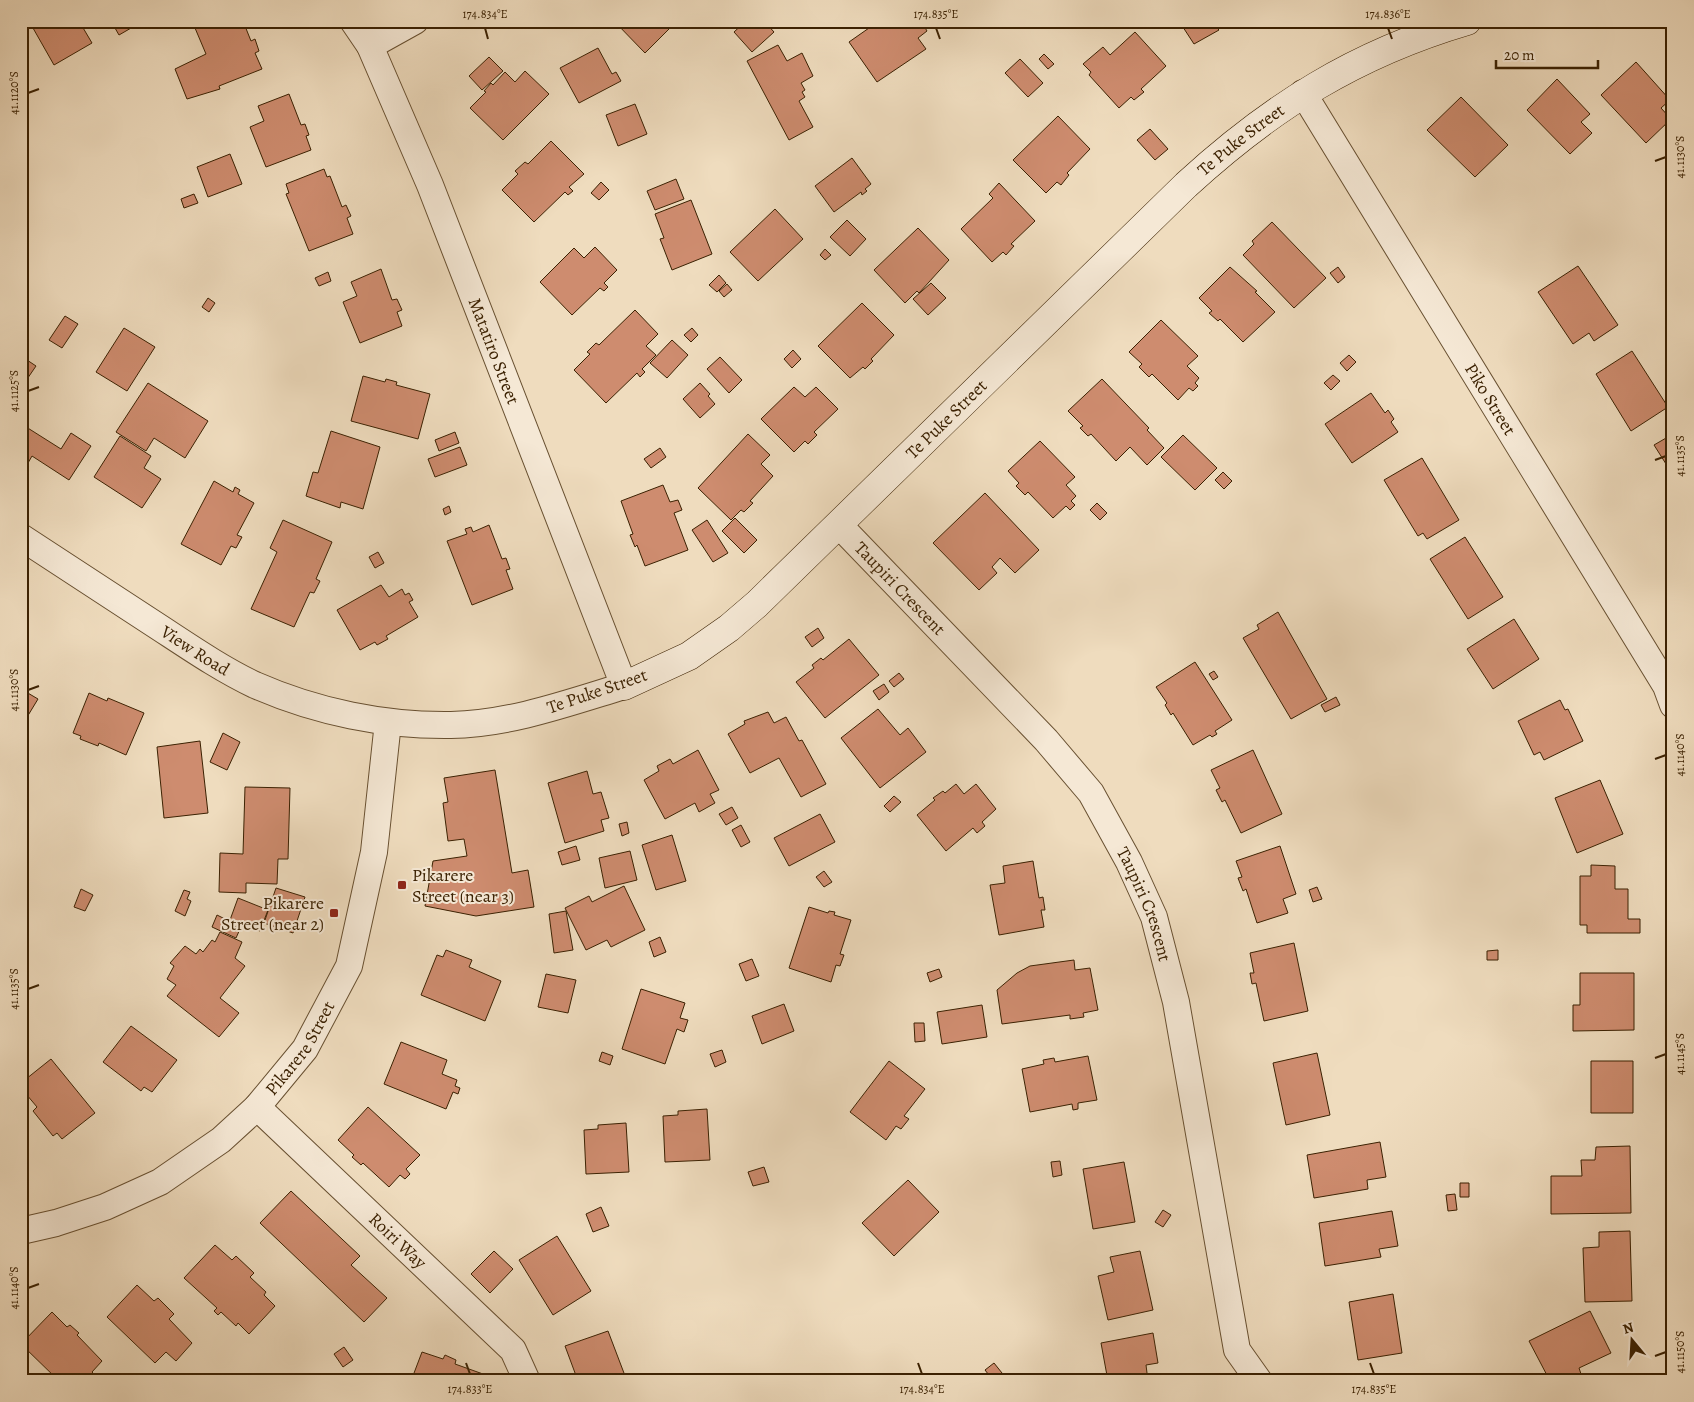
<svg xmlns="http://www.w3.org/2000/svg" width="1694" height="1402" font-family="Alegreya,serif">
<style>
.building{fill:#ce8c6f;stroke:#3b2102}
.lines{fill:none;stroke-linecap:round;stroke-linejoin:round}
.street-casing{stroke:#685031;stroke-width:28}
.secondary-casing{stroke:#3b2102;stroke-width:29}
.street{stroke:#f5e8d5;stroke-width:26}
.secondary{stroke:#f5e8d5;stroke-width:28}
.ticks{fill:none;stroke:#3b2102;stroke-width:2}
.poi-dot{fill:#8f2418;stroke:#f5e8d5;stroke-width:2}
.labels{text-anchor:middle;stroke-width:4;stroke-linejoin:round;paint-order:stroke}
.street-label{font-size:18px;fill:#3b2102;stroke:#f5e8d5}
.poi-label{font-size:18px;fill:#3b2102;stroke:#f5e8d5;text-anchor:start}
.neatline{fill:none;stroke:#3b2102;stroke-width:2}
.ticks-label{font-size:12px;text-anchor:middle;fill:#3b2102}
</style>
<rect width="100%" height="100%" fill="#efdcbe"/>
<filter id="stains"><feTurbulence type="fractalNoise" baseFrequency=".004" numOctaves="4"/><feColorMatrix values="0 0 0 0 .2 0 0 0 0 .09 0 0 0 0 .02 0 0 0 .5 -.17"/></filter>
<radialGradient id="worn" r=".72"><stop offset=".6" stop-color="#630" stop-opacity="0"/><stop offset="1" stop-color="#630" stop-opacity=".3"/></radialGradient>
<path class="building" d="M29 21H79L92 43 54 65Z
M111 21H136L138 24 119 35Z
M212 21H243L251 41 255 39 259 51 255 53 262 69 219 86 220 89 187 99 175 69 206 54 195 28Z
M614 21H677L645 53Z
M746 21H764L774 32 752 52 734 32Z
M879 21H921L927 31 918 38 926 49 877 82 849 42Z
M1179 21H1227L1217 28 1219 30 1194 44Z
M1135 32 1166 66 1141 89 1144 92 1134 100 1131 97 1119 108 1089 75 1091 72 1083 64 1103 47 1110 55Z
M778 45 787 61 802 53 813 76 801 83 805 90 802 92 805 97 799 101 813 127 789 140 747 61Z
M598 48 612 74 616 72 621 81 579 103 560 68Z
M1044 54 1054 64 1048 69 1039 59Z
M489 57 503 71 482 90 469 76Z
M1020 59 1043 83 1028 97 1005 73Z
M1636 62 1670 100 1661 108 1671 119 1646 143 1601 95Z
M525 71 549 94 503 140 470 108 486 92 484 91 491 83 493 85 505 72 515 82Z
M1557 79 1590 114 1581 122 1592 133 1570 154 1527 110Z
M289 94 301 125 305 124 309 135 306 136 311 150 266 167 250 127 264 121 258 106Z
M1461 97 1508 145 1475 177 1427 130Z
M635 104 647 134 618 146 606 115Z
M1058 116 1090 149 1067 173 1069 175 1061 185 1057 182 1046 193 1013 160Z
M1150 129 1168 149 1155 160 1137 140Z
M551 141 584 174 569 187 573 191 568 195 565 192 534 222 502 190 518 174 515 171 525 162 528 164Z
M230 154 242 184 208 197 197 167Z
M852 158 871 184 865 189 867 191 862 195 861 192 834 212 815 186Z
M324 169 327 177 330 176 342 207 346 205 351 216 347 218 353 234 309 251 286 194 289 193 286 184Z
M676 179 684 199 655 210 647 191Z
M601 182 609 190 599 200 591 193Z
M999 183 1035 221 1011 244 1014 246 1006 255 1003 252 992 262 961 229 993 198 989 194Z
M194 194 198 203 184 208 181 199Z
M691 200 712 254 672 270 660 239 664 238 655 214Z
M775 209 803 239 758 281 730 252Z
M847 220 866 239 850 256 830 237Z
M1272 222 1326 278 1294 308 1243 255 1254 244 1252 241Z
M918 228 949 260 919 293 917 291 905 303 874 270Z
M595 247 617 270 604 283 608 287 604 291 600 288 572 315 540 282 574 248 584 258Z
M825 249 831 255 825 260 820 255Z
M1578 266 1618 325 1594 341 1589 333 1573 344 1538 292Z
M1230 267 1257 291 1255 292 1275 312 1243 342 1220 319 1218 321 1209 313 1212 311 1199 298Z
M1338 267 1345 277 1338 283 1330 273Z
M381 269 392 300 397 299 402 310 397 312 402 326 360 343 343 302 357 296 351 282Z
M328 272 331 281 319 286 315 278Z
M719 275 726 283 717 292 709 285Z
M931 283 946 298 928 315 913 299Z
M727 284 732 290 724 297 719 291Z
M208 298 215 303 209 312 202 307Z
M862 303 894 335 871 359 873 361 865 369 863 367 850 378 818 346Z
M635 310 658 334 646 346 656 355 642 369 645 372 640 377 637 373 606 403 574 370 590 354 587 352 596 343 599 345Z
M65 316 78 324 62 348 49 340Z
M1161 320 1198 356 1187 366 1199 378 1195 383 1198 386 1193 391 1189 388 1178 400 1152 374 1149 377 1139 367 1142 364 1129 352Z
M124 328 155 347 127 391 96 372Z
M692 328 698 335 691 342 684 335Z
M672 340 688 355 667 378 650 363Z
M793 350 801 359 792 368 784 359Z
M1632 351 1668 407 1631 431 1596 374Z
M1349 355 1356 362 1347 371 1340 363Z
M21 356 36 366 21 388Z
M720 357 742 380 729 393 707 369Z
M1333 375 1340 381 1331 390 1324 383Z
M363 376 385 382 386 379 397 382 396 385 430 394 418 439 351 421Z
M1102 379 1149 428 1147 430 1164 448 1147 465 1130 447 1116 461 1091 434 1088 436 1080 428 1083 426 1068 411Z
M148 383 208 421 185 458 154 438 146 451 116 432Z
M700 383 710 394 708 396 715 404 700 418 683 399Z
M794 387 805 397 816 387 838 409 814 432 817 435 808 444 805 441 794 452 761 419Z
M1371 393 1385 413 1388 410 1394 419 1391 422 1398 432 1352 463 1325 424Z
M23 425 61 449 71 433 91 446 69 480 32 456 28 463 21 459V428Z
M331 431 380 447 363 509 341 502 340 508 306 496 313 472 318 473Z
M455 432 459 443 439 451 435 440Z
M748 434 770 455 761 464 773 476 750 501 753 503 744 512 741 510 731 520 698 488Z
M1673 434V475L1654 445Z
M1183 435 1217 468 1195 490 1161 457Z
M120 436 151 456 144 468 161 479 142 508 94 477Z
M1040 441 1075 477 1066 485 1076 496 1071 501 1075 505 1070 510 1066 506 1053 518 1028 492 1025 495 1016 486 1019 483 1008 471Z
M460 447 467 465 435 477 428 459Z
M660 448 666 457 651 468 644 459Z
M1422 458 1459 520 1427 539 1423 533 1418 536 1384 480Z
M1223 472 1232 481 1224 489 1215 480Z
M214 481 233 492 235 487 240 490 238 494 254 503 237 535 242 537 236 548 231 546 221 565 181 544Z
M663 485 670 502 678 500 682 510 674 513 688 550 645 566 637 545 635 547 630 535 633 534 621 501Z
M985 493 1039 550 1015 573 1000 558 992 567 997 573 979 590 933 543Z
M1097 503 1107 513 1100 520 1090 510Z
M449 506 451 512 445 515 443 509Z
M735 518 757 540 744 553 722 531Z
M283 520 332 542 316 579 320 581 314 593 310 592 294 627 251 609 277 552 270 548Z
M707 520 728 553 713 562 692 530Z
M489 525 502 559 506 558 510 569 506 570 513 589 472 605 447 541 467 534 465 529 471 527 473 532Z
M1465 537 1503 597 1468 619 1430 559Z
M378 552 384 563 375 568 369 557Z
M381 585 389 597 402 589 405 595 409 593 413 600 409 602 418 617 386 636 388 639 377 645 375 642 360 650 337 610Z
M1278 612 1327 699 1291 719 1243 638 1259 629 1257 625Z
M1514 619 1539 659 1493 689 1467 649Z
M818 628 824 638 812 647 805 637Z
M849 639 879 675 825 718 796 682 814 668 812 665 821 658 823 660Z
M1195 662 1232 720 1215 731 1217 734 1212 737 1210 735 1193 745 1173 713 1171 715 1165 705 1167 703 1156 687Z
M1214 671 1218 677 1213 680 1209 674Z
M899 673 904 679 894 687 889 681Z
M884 684 889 692 879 700 873 691Z
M21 689 38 699 21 727Z
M89 693 107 701 108 698 144 713 126 755 99 743 98 746 80 739 81 736 73 733Z
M1336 697 1340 705 1325 712 1321 705Z
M1560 700 1565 710 1568 709 1583 741 1544 760 1540 752 1534 755 1518 721Z
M878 709 900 735 908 728 926 752 880 788 841 738Z
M768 712 774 723 786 717 799 741 802 740 826 784 801 797 779 758 750 773 728 734 745 724 744 721Z
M223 733 240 742 227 770 210 762Z
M200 741 208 813 164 818 157 747Z
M698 750 719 790 710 794 715 803 699 812 695 803 665 819 644 780 659 771 657 766 670 759 673 764Z
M1253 750 1282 814 1241 833 1225 800 1222 802 1216 790 1220 788 1211 770Z
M495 770 512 873 528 870 534 907 476 916 425 906 433 861 467 856 464 839 448 841 443 803 448 802 444 778Z
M587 771 593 794 601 792 609 818 601 820 604 831 565 843 548 783Z
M1600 780 1623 834 1577 853 1555 798Z
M956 784 964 794 976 784 996 809 982 822 985 826 977 833 973 828 946 851 917 815 935 800 933 798 943 791 945 793Z
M245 787 290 788 288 859H278L277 884 246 883V893L219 892 220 853 243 854Z
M894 796 901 802 890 812 884 806Z
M732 807 738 818 726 825 719 814Z
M820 814 835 842 789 866 774 838Z
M627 822 629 833 622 836 619 824Z
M741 825 750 842 741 847 732 830Z
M672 835 686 881 656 890 642 845Z
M576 846 580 860 562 865 558 852Z
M1280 846 1296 894 1283 899 1288 913 1257 923 1246 889 1243 891 1238 878 1242 877 1236 861Z
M630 851 637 880 605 888 599 858Z
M1033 861 1039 898 1043 897 1045 910H1041L1044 927 999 935 990 885 1005 883 1003 866Z
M1591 865 1615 866V889H1628V919H1640V933H1587V925H1580V876H1591Z
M824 871 832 882 824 887 816 877Z
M624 886 645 930 611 947 607 940 586 950 565 908 589 896 592 902Z
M1317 887 1322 899 1313 902 1309 890Z
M276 888 305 897 293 933 264 923Z
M81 889 93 895 85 911 74 907Z
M184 890 190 892 187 899 191 901 185 916 175 911Z
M21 893 27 898 21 904Z
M238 898 268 910 260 931 230 920Z
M809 907 828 913 829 911 835 912 834 915 851 920 840 954 844 955 840 966 836 965 831 982 789 968Z
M566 911 573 950 554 953 549 914Z
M217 915 233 923 232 925 240 929 236 938 212 927Z
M220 932 242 942 235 958 245 966 220 998 239 1013 219 1037 167 996 176 985 167 979 174 966 170 963 185 946 196 954 200 949 203 952 212 940 215 942Z
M660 937 666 952 654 957 649 942Z
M1294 943 1308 1011 1264 1021 1256 983 1252 984 1250 973H1254L1250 953Z
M446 950 472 960 469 967 501 981 485 1021 421 995 437 955 443 957Z
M1498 950V960H1487V951Z
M752 959 759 976 746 981 739 964Z
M1074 960 1075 970 1090 968 1098 1010 1083 1013 1084 1017 1070 1019V1015L1002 1024 997 990 1017 973 1030 966Z
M939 969 942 977 930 982 927 973Z
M1580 973H1634V1030L1573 1031V1005H1580Z
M546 974 576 980 568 1013 538 1007Z
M641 989 685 1003 680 1018 688 1020 684 1032 677 1029 665 1064 622 1049Z
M784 1004 794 1031 762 1044 752 1016Z
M982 1005 987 1037 942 1044 937 1012Z
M914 1023H924L925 1041 915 1042Z
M131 1026 177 1060 152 1092 144 1087 141 1091 103 1062Z
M401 1042 447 1060 442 1074 457 1080 455 1086 460 1088 458 1094 453 1092 446 1109 384 1084Z
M722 1050 726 1062 715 1067 710 1054Z
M602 1052 613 1056 610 1065 599 1061Z
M1317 1053 1330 1115 1286 1125 1273 1063Z
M1088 1056 1097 1100 1078 1103V1109L1073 1110 1072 1104 1030 1112 1022 1069 1044 1064 1043 1060 1054 1058 1055 1062Z
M51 1059 95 1113 62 1139 57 1133 53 1136 33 1111 37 1107 21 1088V1083Z
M889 1061 925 1089 904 1116 909 1119 901 1129 896 1126 886 1140 850 1112Z
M1591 1061H1633V1113H1591Z
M368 1107 420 1155 406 1169 410 1174 405 1179 400 1175 389 1187 363 1163 361 1165 352 1157 354 1155 338 1140Z
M707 1109 710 1160 665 1162 663 1116 678 1115V1111Z
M626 1123 629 1172 586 1174 584 1130 598 1129V1125Z
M1380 1142 1386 1177 1367 1180 1368 1189 1314 1198 1307 1155Z
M1630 1146 1631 1213 1551 1214V1176H1582L1581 1160H1595L1596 1147Z
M1060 1161 1062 1175 1053 1177 1051 1162Z
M1124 1162 1135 1222 1093 1229 1083 1169Z
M764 1167 769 1182 753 1186 748 1172Z
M908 1180 939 1212 894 1256 862 1223Z
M1460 1183H1469V1197H1460Z
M291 1191 360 1256 351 1265 387 1298 364 1322 260 1223Z
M1455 1194 1457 1210 1448 1211 1446 1195Z
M601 1207 609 1226 593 1232 586 1214Z
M1163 1210 1171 1215 1163 1227 1155 1222Z
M1392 1211 1398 1246 1379 1249 1381 1257 1325 1266 1319 1223Z
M1630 1231 1632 1301 1585 1302 1583 1248 1599 1247V1232Z
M557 1236 591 1291 553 1315 519 1260Z
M215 1245 232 1260 236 1256 254 1273 250 1277 266 1292 264 1295 275 1306 249 1334 238 1323 236 1326 221 1312 218 1315 214 1311 217 1308 184 1278Z
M494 1251 513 1269 490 1293 471 1274Z
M1140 1251 1153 1310 1108 1320 1098 1276 1114 1272 1110 1257Z
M137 1285 154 1301 158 1298 174 1314 169 1319 192 1343 176 1361 166 1352 155 1363 107 1317Z
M1393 1294 1402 1353 1358 1360 1349 1302Z
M1590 1311 1611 1353 1579 1368 1581 1374 1569 1380 1567 1375 1555 1381H1550L1529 1341Z
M52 1312 67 1327 70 1325 79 1333 77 1335 102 1361 92 1372 99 1379 97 1381H59L21 1344Z
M608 1331 627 1381H578L565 1346Z
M1153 1333 1158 1363 1146 1365 1148 1381H1108L1101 1343Z
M344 1347 353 1360 343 1367 334 1354Z
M422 1352 443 1359 445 1355 456 1360 455 1364 483 1374 481 1381H411Z
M994 1363 1002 1373 992 1379 985 1370Z
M1004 1376 1008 1381H998Z"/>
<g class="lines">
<g class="street-casing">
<g id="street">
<path d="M370 46 415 21"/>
<path id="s1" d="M1303 93 1666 686 1673 705"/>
<path id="s2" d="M839 525 1046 740 1091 793 1129 862 1154 917 1176 1002 1237 1350 1259 1381"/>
<path id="s3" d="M21 537C65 566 108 594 151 622 185 644 219 668 255 685 316 712 385 726 451 725 510 724 568 703 624 686L430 185 370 46 353 21"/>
<path id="s4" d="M257 1107 513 1350 527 1381"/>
<path id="s5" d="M21 1231 56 1223 105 1207 160 1182 221 1140 257 1107 305 1049 349 966 374 852 388 722"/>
</g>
</g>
<g class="secondary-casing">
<g id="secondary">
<path id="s6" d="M624 686 689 656 729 628 757 604 1186 185C1271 107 1355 54 1467 21"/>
</g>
</g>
<use href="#street" class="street"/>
<use href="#secondary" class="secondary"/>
</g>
<path class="ticks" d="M485 28 488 39M936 28 940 39M1388 28 1392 39M28 93 39 89M1655 161 1666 157M28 391 39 387M1655 460 1666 456M28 690 39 686M1655 759 1666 755M28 989 39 985M1655 1058 1666 1054M28 1288 39 1284M1655 1356 1666 1352M466 1363 470 1374M918 1363 922 1374M1370 1363 1374 1374"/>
<g class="poi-dot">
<rect x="397" y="880" width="10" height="10" rx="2.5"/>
<rect x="329" y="908" width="10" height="10" rx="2.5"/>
</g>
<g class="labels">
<g class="street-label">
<text dy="6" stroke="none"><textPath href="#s6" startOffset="828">Te Puke Street</textPath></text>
<text transform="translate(494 351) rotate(69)" y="6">Matatiro Street</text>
<text dy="6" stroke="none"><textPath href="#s1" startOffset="359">Piko Street</textPath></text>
<text dy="6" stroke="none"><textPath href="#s6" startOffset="422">Te Puke Street</textPath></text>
<text dy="6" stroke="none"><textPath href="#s2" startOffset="88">Taupiri Crescent</textPath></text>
<text dy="6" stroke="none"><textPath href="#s3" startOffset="208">View Road</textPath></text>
<text transform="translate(597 691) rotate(-19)" y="6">Te Puke Street</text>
<text dy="6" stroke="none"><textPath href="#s2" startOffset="492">Taupiri Crescent</textPath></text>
<text dy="6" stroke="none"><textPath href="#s5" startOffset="344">Pikarere Street</textPath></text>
<text dy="6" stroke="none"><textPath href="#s4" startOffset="194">Roiri Way</textPath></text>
</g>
<g class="poi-label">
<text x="412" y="881">Pikarere<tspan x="412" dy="21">Street (near 3)</tspan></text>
<text x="324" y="909" text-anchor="end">Pikarere<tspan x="324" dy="21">Street (near 2)</tspan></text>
</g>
</g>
<rect width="1694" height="1402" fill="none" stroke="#efdcbe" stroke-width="55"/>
<g transform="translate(1632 1340) rotate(342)" stroke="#f5e8d5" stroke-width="4" paint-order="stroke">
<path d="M0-4L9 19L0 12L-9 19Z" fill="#3b2102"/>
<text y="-8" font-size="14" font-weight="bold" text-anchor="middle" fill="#3b2102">N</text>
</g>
<path d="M1496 60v8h102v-8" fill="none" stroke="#3b2102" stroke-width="2.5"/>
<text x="1504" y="60" font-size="15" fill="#3b2102" stroke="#f5e8d5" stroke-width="4" paint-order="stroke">20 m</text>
<rect x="28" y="28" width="1638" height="1346" class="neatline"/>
<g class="ticks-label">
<text x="485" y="18">174.834°E</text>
<text x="936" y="18">174.835°E</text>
<text x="1388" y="18">174.836°E</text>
<text transform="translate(14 93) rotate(-90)" y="4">41.1120°S</text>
<text transform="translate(1680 157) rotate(-90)" y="4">41.1130°S</text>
<text transform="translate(14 391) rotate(-90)" y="4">41.1125°S</text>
<text transform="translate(1680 456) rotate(-90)" y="4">41.1135°S</text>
<text transform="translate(14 690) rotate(-90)" y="4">41.1130°S</text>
<text transform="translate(1680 755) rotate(-90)" y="4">41.1140°S</text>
<text transform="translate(14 989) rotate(-90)" y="4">41.1135°S</text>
<text transform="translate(1680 1054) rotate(-90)" y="4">41.1145°S</text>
<text transform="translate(14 1288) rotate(-90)" y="4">41.1140°S</text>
<text transform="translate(1680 1352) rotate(-90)" y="4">41.1150°S</text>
<text x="470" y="1393">174.833°E</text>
<text x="922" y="1393">174.834°E</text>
<text x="1374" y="1393">174.835°E</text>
</g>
<rect width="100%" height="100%" filter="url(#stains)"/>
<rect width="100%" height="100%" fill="url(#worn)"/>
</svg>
